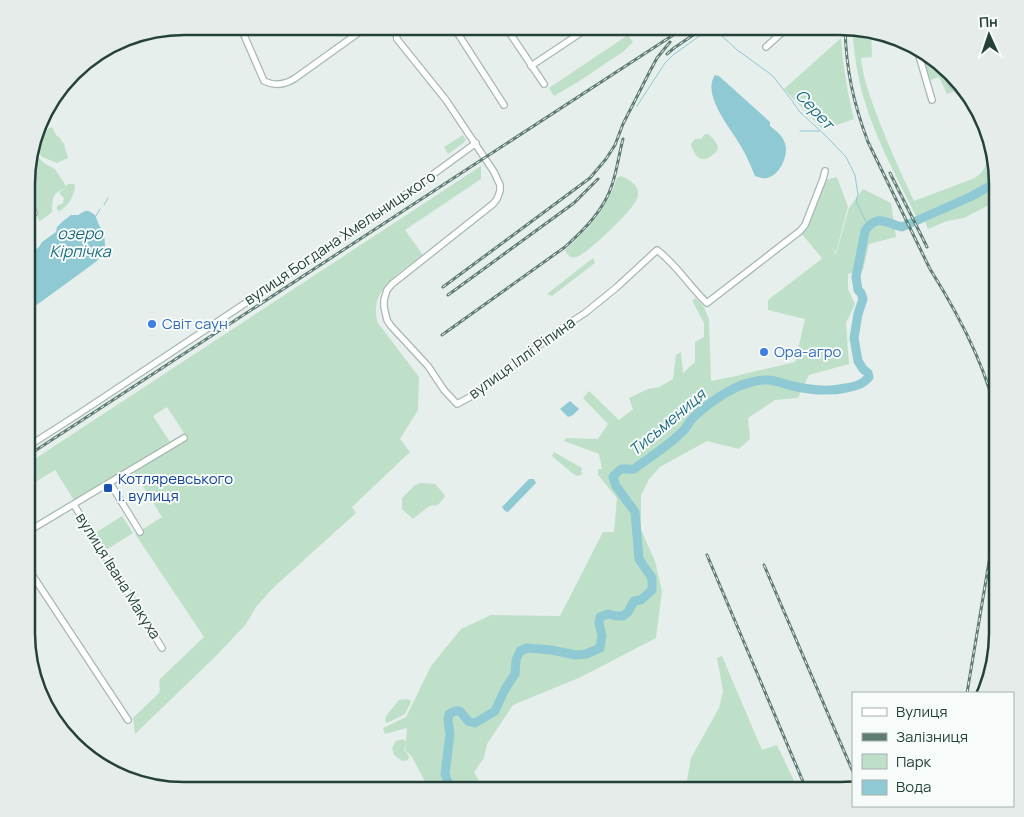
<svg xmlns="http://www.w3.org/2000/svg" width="1024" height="817" font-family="Manrope,sans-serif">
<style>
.green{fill:#bfe0c8;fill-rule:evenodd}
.water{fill:#8ec9d4}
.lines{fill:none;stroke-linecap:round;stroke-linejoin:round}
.stream{stroke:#8ec9d4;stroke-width:1}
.river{stroke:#8ec9d4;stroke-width:9}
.minor-casing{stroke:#a8b8b2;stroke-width:8}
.minor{stroke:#fff;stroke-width:5.5}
.rail-casing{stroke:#5f7d75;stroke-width:3}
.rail{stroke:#f7fbf9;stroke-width:1;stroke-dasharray:4;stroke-linecap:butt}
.shop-dot{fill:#3f7fe0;stroke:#f7fbf9;stroke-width:2}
.transit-dot{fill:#1a4fb4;stroke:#f7fbf9;stroke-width:2}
.labels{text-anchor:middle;stroke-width:4;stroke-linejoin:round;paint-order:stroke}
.street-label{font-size:15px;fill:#24423a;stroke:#f7fbf9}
.shop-label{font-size:15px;fill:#366cbe;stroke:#f7fbf9;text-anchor:start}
.transit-label{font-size:15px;fill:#164399;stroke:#f7fbf9;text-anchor:start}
.water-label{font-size:16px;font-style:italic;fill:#1c6f80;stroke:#f7fbf9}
.rim{fill:none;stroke:#24423a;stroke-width:2.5}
</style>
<rect width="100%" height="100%" fill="#e6efeb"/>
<path class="green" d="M852 27 871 31 872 57 861 58C863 81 873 104 881 126 891 151 902 176 914 201L975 178 982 172 991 156 996 177 967 194 916 216C897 178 876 140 864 99 857 76 854 52 852 27Z
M628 35 633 42 624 51 578 82 554 96 549 88Z
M841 38C843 65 847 91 854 119L823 130 784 89Z
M919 50 938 62 953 92 947 94 939 77 928 81Z
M52 127 56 135 59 137 64 144 68 158 57 163 42 157 34 146 38 133Z
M705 134H708C712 137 718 143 718 149 714 155 704 164 697 156 694 153 692 148 691 144L695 139H701Z
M463 135 466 140 462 144 448 154 444 147Z
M32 152 44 163 55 169 66 186 68 184H74L75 186C74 196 69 205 60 211L57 210V206L63 203 64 198 59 193 66 188C51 194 53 197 52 212L42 220 39 221 34 207V200H31L29 192 35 190 31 176H28C27 167 29 160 32 152Z
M481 166V179L405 230 423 255C401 272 367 290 378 323L419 377 418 410 400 439 410 452 352 507 356 513 273 588 256 607 246 624 217 655 135 734 133 718 159 693C161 688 158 684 160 679L204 637 135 534 162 517 131 467 74 500 55 470 27 487V464ZM167 407 184 433 170 442 153 416Z
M621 176C629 179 639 185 638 195 638 207 592 248 581 255 577 257 574 258 570 257L565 251 566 249C589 229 608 207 617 178Z
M837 177 848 207 836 252 832 248 836 254 849 208 863 189 891 203 896 237 869 244 863 270 848 274V289L855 304 846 323 849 364 809 375 798 398 775 400 748 418 750 439 739 449 707 441 660 467 649 479 641 495V530L655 561 662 591 656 638 581 677 513 705 487 744 484 758 474 772 485 791H430L412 757 405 750 406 742 404 750 409 756 408 760 402 761 394 755 392 748 396 741 403 739 406 741 407 728 385 734 383 728 406 717 431 666 461 629 491 615 560 616 603 532H614L617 498 598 475V469H602L599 454 564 441 566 438 598 439 608 424 583 398 589 391 619 420 633 409 629 398 648 389 659 387 673 379 676 355 681 352 683 373 695 362V342L704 337V323L692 300 696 298 704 307 709 320 711 381 736 376 795 362 805 319 768 310V300L819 261 826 254 822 258 801 233 808 225 825 180Z
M998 187V199L987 206 964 218 947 221 928 229 925 222Z
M593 258 595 263 552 296 547 294Z
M554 452 582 468 581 472 583 474 578 476 573 474 552 456Z
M421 483 435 484 444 494 445 497 438 505 429 506 413 519 402 509V498L415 485Z
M122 516 133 533 106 550 95 533Z
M722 656 762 750 777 745 799 791H685L691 758 719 708 723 691 717 658Z
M407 699 410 700 411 702 405 714 387 723 385 721 386 716 399 700Z"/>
<path class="water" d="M715 75 719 76 770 122V126C775 130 782 135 784 141 790 153 781 175 767 178 763 179 759 177 755 176 751 166 747 157 742 148 732 130 701 95 715 75Z
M85 211H89L95 215 99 225 104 232 105 246 104 252 97 261 27 312V256L39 247 42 242 56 232 57 227 62 222 71 215H78Z
M570 401 579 409 573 415 568 417 560 409Z
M529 479H534L536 483 508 512 505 511 502 507Z"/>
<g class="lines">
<path class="stream" d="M714 27 721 35 736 49 773 76 793 102 799 111 829 139 846 157 855 175 858 195 856 201 868 226
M637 106 665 63 673 55 712 27
M800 131H819
M104 205 108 198
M96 216 100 209"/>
<path class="river" d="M451 791 445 774 450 734 448 720 449 714 455 711H460L468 721 475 723 495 711 505 689 515 674 516 660 520 651 527 648 551 650 576 655 586 654 600 648 602 636 599 623 600 617 608 614 616 616H623L628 612 634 601 641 600 652 590V578L639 559 635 512 616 486 613 477C623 465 621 470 634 469 650 457 668 446 682 432 686 429 688 424 691 420 705 405 732 386 752 382 770 377 776 382 793 386 810 390 828 392 846 388 856 386 862 385 869 377L868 373 863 369 858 361 854 338 858 314 863 299 861 293 858 290 856 277 865 231C877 213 886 223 902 227L970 197 997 182"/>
<g class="minor-casing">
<path id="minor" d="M240 26 264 81C274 86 284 85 294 79L361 31
M398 26 396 32 397 39 446 100 494 172 500 185V191L497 199 493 204 392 284 387 290 384 300V307L387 320 391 326 428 366 444 390 457 404 470 397 565 326 585 313 617 287 657 250C676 264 690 287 707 303L800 231 805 225 823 179 825 171
M453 26 504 105
M505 26 544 84
M627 26 629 31
M766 47 788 27
M917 49 932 100
M942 64 953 85 977 109
M531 66 591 26
M28 199 34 213
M27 447 77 415 369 221 476 143
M110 483 140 532
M74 505 162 648
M27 532 184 438
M27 567 128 720
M41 695 76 747"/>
</g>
<use href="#minor" class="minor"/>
<g class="rail-casing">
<path id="rail" d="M845 27C846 69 853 102 868 142L930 269C959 315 988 369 998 423
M667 54 674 48 705 27
M890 173 927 247
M443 287 590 178 606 159 615 145 623 124 650 71 657 58 670 42
M448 295 574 203 598 179
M442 335 565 247C584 230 604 210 612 185 617 170 619 154 623 139
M992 416 995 429 998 458
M27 456 687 26
M707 555 807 791
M764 565 853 772
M967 693 992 544 997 506"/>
</g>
<use href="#rail" class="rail"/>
</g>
<g class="shop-dot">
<circle cx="152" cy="324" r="5"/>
<circle cx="764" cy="352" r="5"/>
</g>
<rect class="transit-dot" x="103" y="483" width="10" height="10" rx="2.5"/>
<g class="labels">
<g class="street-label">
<text transform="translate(340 238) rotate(-34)" y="5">вулиця Богдана Хмельницького</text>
<text transform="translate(522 358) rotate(-36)" y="5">вулиця Іллі Ріпина</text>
<text transform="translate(118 576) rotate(58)" y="5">вулиця Івана Макуха</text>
</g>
<g class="shop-label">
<text x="162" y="329">Світ саун</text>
<text x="774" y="357">Ора-агро</text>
</g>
<g class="transit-label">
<text x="118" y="484">Котляревського<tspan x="118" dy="17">І. вулиця</tspan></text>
</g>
<g class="water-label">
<text transform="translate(815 109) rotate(47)" y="6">Серет</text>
<text x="80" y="239">озеро<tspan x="80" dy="18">Кірпічка</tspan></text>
<text transform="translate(667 422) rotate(-40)" y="6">Тисьмениця</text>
</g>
</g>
<path d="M0 0H1024V817H0ZM184 35H840A149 149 0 0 1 989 184V633A149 149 0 0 1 840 782H184A149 149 0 0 1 35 633V184A149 149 0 0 1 184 35Z" fill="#e6ecea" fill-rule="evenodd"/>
<path class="rim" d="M184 35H840A149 149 0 0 1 989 184V633A149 149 0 0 1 840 782H184A149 149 0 0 1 35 633V184A149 149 0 0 1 184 35Z"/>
<rect x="852" y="692" width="162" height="115" fill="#f7fbf9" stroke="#a3b1ad"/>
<rect x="862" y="708" width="25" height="8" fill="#ffffff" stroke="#a3b1ad"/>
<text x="896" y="717" font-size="15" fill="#24423a">Вулиця</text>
<rect x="862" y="733" width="25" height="8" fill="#5f7d75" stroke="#a3b1ad"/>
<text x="896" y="742" font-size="15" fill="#24423a">Залізниця</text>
<rect x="862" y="754" width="25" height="15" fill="#bfe0c8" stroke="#a3b1ad"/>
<text x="896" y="767" font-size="15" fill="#24423a">Парк</text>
<rect x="862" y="780" width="25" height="15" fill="#8ec9d4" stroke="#a3b1ad"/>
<text x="896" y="792" font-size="15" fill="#24423a">Вода</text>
<g transform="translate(989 35) rotate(357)" stroke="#f7fbf9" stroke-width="4" paint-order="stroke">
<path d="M0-4L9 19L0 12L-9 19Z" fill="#24423a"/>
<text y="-8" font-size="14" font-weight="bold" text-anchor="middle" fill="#24423a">Пн</text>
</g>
</svg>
